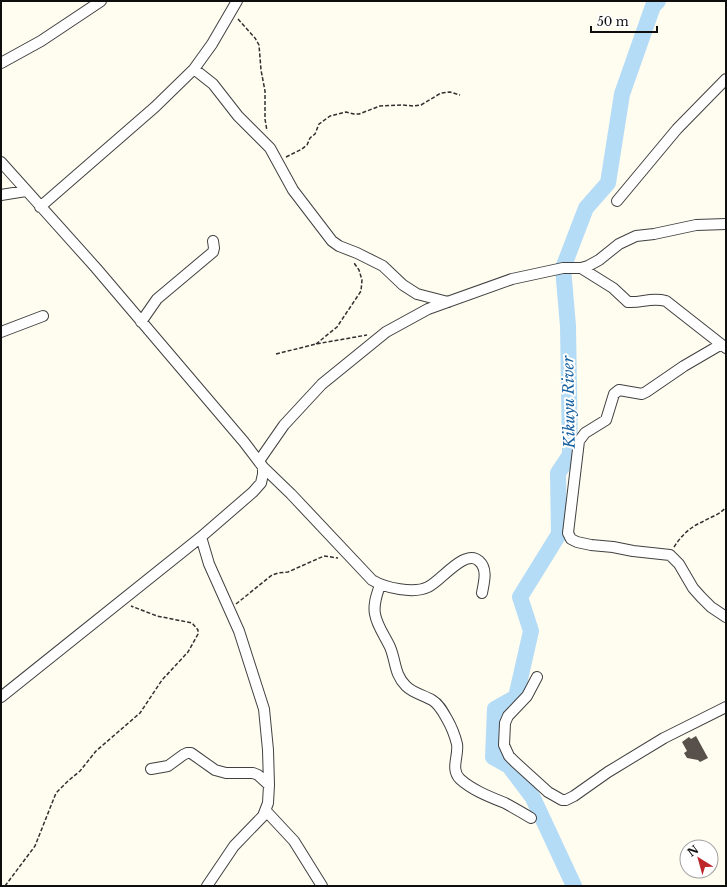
<svg xmlns="http://www.w3.org/2000/svg" width="727" height="887" font-family="'Libre Baskerville',serif">
<style>
.lines{fill:none;stroke-linecap:round;stroke-linejoin:round}
.river{stroke:#b5dcf6;stroke-width:16}
.building{fill:#57504b}
.minor-casing{stroke:#414141;stroke-width:12}
.path{stroke:#303030;stroke-width:1.5;stroke-dasharray:4 2;stroke-linecap:butt}
.minor{stroke:#fff;stroke-width:10}
.labels{text-anchor:middle;stroke-width:4;stroke-linejoin:round;paint-order:stroke}
.water-label{font-size:15px;font-style:italic;fill:#1761a0;stroke:#fff}
</style>
<rect width="100%" height="100%" fill="#fffcf0"/>
<g class="lines">
<path class="river" d="M574 886 533 798 509 766 493 757 495 709 516 697 531 631 520 597 559 534 558 473 570 455 568 326 563 268 586 208 608 183 622 94 653 6 658 1"/>
</g>
<path class="building" d="M696 736 708 758 700 762 698 760 687 758 684 753 687 751 682 742 689 737 691 739Z"/>
<g class="lines">
<g class="minor-casing">
<path id="minor" d="M1 63 41 41 101 1
M194 69 213 84 238 116 270 148 293 190 332 241 339 246 357 253 383 266 403 285 417 294 448 302
M1 162 96 268 244 442 263 467V474L261 483 253 492 201 537 1 697
M1 195 26 191
M617 201 677 129 726 79
M40 207 155 107 194 69 212 44 237 1
M581 268 613 288 628 302C642 303 651 297 666 301L726 348
M141 322 157 299 213 252 214 248 213 241
M1 332 43 316
M720 345 684 366 646 392 642 394 619 390 614 394 606 420 585 433 579 441 568 533 571 539 577 542 591 545 613 547 633 551 670 555 679 564 693 588 701 597 711 607 726 617
M259 461 284 425 322 384 386 332 428 309 512 279 563 268H581L588 266 599 260 619 244 636 236 654 234 696 225 726 224
M263 467 291 494 372 580C385 588 414 594 428 587 441 581 465 548 479 561 488 569 484 582 482 593
M201 537 209 564 239 631 264 709 268 750 269 785 268 803 263 816 234 846 207 886
M380 585C377 594 373 604 375 614 377 626 385 636 390 647 396 661 394 674 406 686 413 693 423 695 432 700 439 704 443 712 447 719 451 726 455 736 457 744 459 756 450 769 460 779 472 790 490 797 505 803 514 808 523 813 531 818
M537 677 527 696 508 716 505 723 504 745 509 756 515 762 548 792 562 800H566L574 796 608 772 664 738 726 707
M151 769 168 766 183 755 187 753H191L215 770 226 773H253L258 775 269 785
M266 811 294 841 322 886"/>
</g>
<path class="path" d="M238 19 255 38 259 45 261 70 265 91V119L267 131
M286 157 302 149 307 145 310 138 315 134 319 124 330 116 346 112 354 114H359L380 106 402 105 414 106 421 105 441 93 450 92 460 95
M316 344 337 327 361 291 362 280 359 270 354 263
M276 354 316 344 367 335
M674 547C681 536 690 527 702 522 710 517 720 515 726 507
M236 604 272 575 278 573 288 572 324 556 338 558
M5 886 35 846 56 793 68 781 80 771 96 751 140 713 162 680 188 652 198 634V630L192 623 157 616 131 606"/>
<use href="#minor" class="minor"/>
</g>
<g class="labels">
<g class="water-label">
<text transform="translate(569 402) rotate(-91)" y="5">Kikuyu River</text>
</g>
</g>
<rect width="727" height="887" fill="none" stroke="#0e0e0e" stroke-width="4"/>
<g transform="translate(699 859) rotate(323)"><circle r="19" fill="#ffffff" stroke="#9f9f9f"/>
<path d="M0-3L7 15L0 10L-7 15Z" fill="#be2629"/>
<text y="-6" font-size="11" font-weight="bold" text-anchor="middle" fill="#0e0e0e">N</text>
</g>
<path d="M591 26v6h66v-6" fill="none" stroke="#0e0e0e" stroke-width="2"/>
<text x="597" y="26" font-size="12" fill="#0e0e0e" stroke="#ffffff" stroke-width="3" paint-order="stroke">50 m</text>
</svg>
